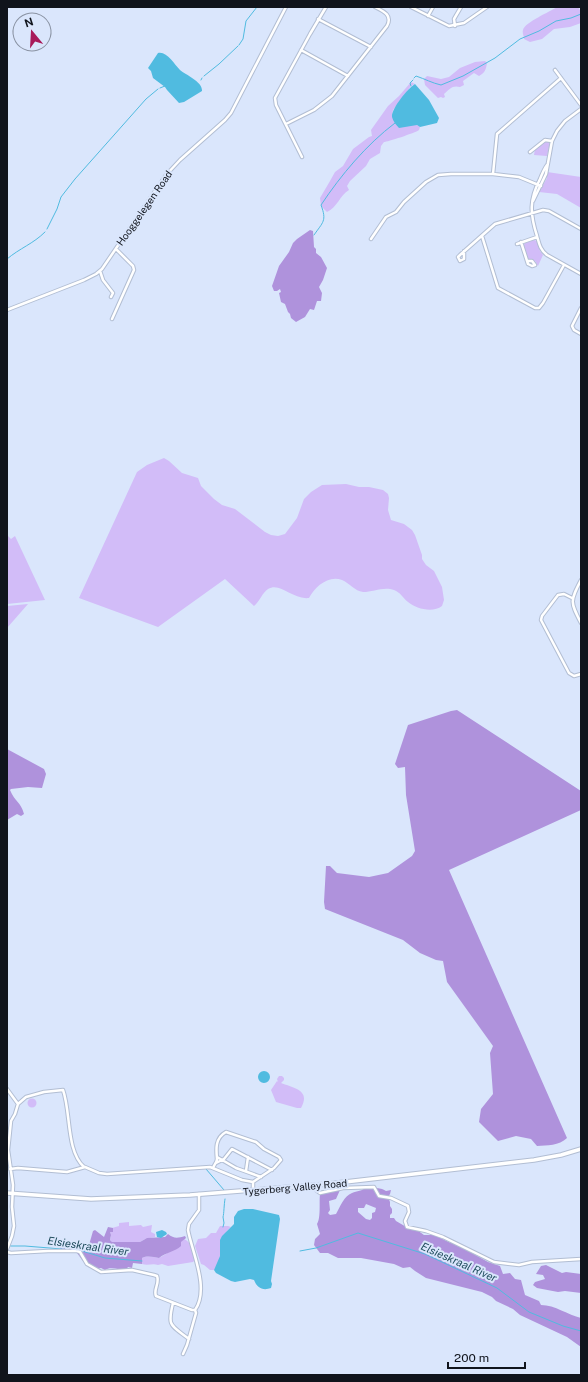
<svg xmlns="http://www.w3.org/2000/svg" width="588" height="1382" font-family="'Public Sans',sans-serif">
<style>
.green{fill:#d2bcf8}
.forest{fill:#af92dc;fill-rule:evenodd}
.water{fill:#50bbe0}
.lines{fill:none;stroke-linecap:round;stroke-linejoin:round}
.stream{stroke:#50bbe0;stroke-width:1}
.street-casing{stroke:#b2bed3;stroke-width:4.5}
.primary-casing{stroke:#b2bed3;stroke-width:5.5}
.street{stroke:#fff;stroke-width:2.5}
.primary{stroke:#fff;stroke-width:3.5}
.labels{text-anchor:middle;stroke-width:4;stroke-linejoin:round;paint-order:stroke}
.street-label{font-size:10px;fill:#10141c;stroke:#dae6fc}
.water-label{font-size:11px;font-style:italic;fill:#204d5d;stroke:#dae6fc}
</style>
<rect width="100%" height="100%" fill="#dae6fc"/>
<path class="green" d="M557 7H578L581 12V23L570 27 554 29 542 39 530 42 524 39C524 36 522 33 523 30 525 22 550 12 557 7Z
M485 61 487 63C486 69 485 73 479 76L474 73 463 81 464 85 460 87C452 85 450 89 444 94L445 97 443 98 441 97 438 98 425 85 424 79 427 76 441 79 449 77 460 68 475 62Z
M411 82 415 84 411 86 393 110 392 117 417 125 420 127 419 130C415 133 387 142 384 142L381 146 380 153 370 159 366 166 350 181 347 186 349 190C340 195 337 208 327 212L321 206 320 198 330 181 335 172 343 166 353 149 369 137 372 136 371 130 388 106 399 96Z
M544 141 549 142 550 143 547 156 534 155 535 149Z
M547 172 581 177V208L557 194 539 192 547 178Z
M534 240 537 241 540 251 543 255 538 266 535 261 527 259 523 246 525 243Z
M164 458 169 461 182 473 198 478 201 486 214 499 222 505 235 509 265 532 271 535 278 536 285 534 297 518 304 499 311 492 322 485 346 484 359 487H369L383 490 388 494 389 498 388 510 391 520 404 524 412 530 415 535 422 555V559L426 565 434 571 442 587 444 600 442 606C433 613 416 609 408 602 403 598 400 592 394 590 384 586 373 592 363 592 355 591 349 583 342 580 328 575 315 587 309 598 292 600 281 582 268 589 262 593 260 601 254 606L225 579 158 627 79 598 137 472 147 465Z
M7 535 11 539 15 536 45 600 7 604Z
M28 604 7 628V606Z
M279 1076H282L284 1078V1080L281 1083C294 1088 311 1090 301 1108H297L276 1102 271 1090 277 1081 278 1082 277 1079Z
M27.5 1103a4.5 4.5 0 1 1 9 0a4.5 4.5 0 1 1-9 0Z
M129 1222V1226L141 1225 143 1227 152 1225 151 1232 155 1234V1237L145 1239 140 1242H112L110 1240 111 1237 110 1232 113 1231 112 1228 119 1226V1223Z
M220 1226H228L231 1227 227 1231 220 1249V1256L219 1261 214 1270H210L204 1265 201 1264 195 1246 198 1239 206 1238 211 1233H216Z
M184 1239C192 1242 193 1253 195 1260L193 1262 168 1266 162 1264 158 1265C153 1263 148 1266 142 1264V1258C147 1255 154 1257 159 1258L166 1254Z"/>
<path class="forest" d="M310 230 313 231 314 247 316 249V253L321 257 327 268 323 280 319 287 322 293 321 301H317L314 310 310 309 305 317 296 322 291 318 290 314 288 312 285 304 281 302 279 293 281 292 280 289 277 291H274L272 286 279 266 289 252 293 243 297 239Z
M457 710 581 791V810L449 870 567 1138C559 1146 547 1145 537 1146L531 1139 516 1136 498 1141 479 1122 481 1109 493 1094 490 1053 493 1046 447 982 443 961 436 960 420 953 403 940 325 909 324 902 326 866H330L337 873 369 877 388 873 412 856 415 851 406 795 405 767 398 768 395 764 408 725 451 711Z
M7 749 44 769 46 774 42 788 28 787 11 789 10 790C15 802 21 802 24 814L21 816 17 814 7 820Z
M367 1187C372 1187 382 1188 386 1191L391 1190 390 1194 388 1197 390 1202V1206L392 1209V1213L390 1215V1218H394L396 1221 408 1228 417 1230 424 1235H434L451 1243H454L488 1262 500 1266 503 1274 510 1273 515 1279 521 1280 525 1295 539 1301 541 1305C555 1305 568 1315 581 1318V1347L567 1337 520 1315 513 1309 496 1301 492 1297 482 1292 426 1278 415 1271 410 1267 403 1268 394 1264 361 1258H338L328 1253H320L314 1245 315 1239 320 1234 317 1224C321 1218 319 1202 320 1194L332 1190H340L336 1199 329 1201 330 1210 328 1213 330 1215 336 1214C340 1207 344 1196 352 1193 357 1191 362 1191 367 1187ZM366 1204 376 1208 375 1212 372 1213V1218L370 1220 366 1219 358 1212V1208H364Z
M108 1227 113 1228V1232H110L111 1235 110 1240 112 1242H140L147 1238 165 1237 168 1234C174 1239 178 1238 185 1236L186 1238 181 1242V1246C175 1252 166 1252 159 1258 154 1257 147 1255 142 1258V1264L133 1263 132 1268 128 1267 126 1270C120 1270 110 1266 105 1270L101 1268 97 1269 86 1261H83L77 1253H67L61 1250 60 1247 64 1244C72 1245 82 1242 89 1245L93 1231 95 1230 104 1237Z
M546 1265 562 1273 566 1272 581 1274V1293L565 1291 558 1292 537 1288 533 1285 535 1282 545 1279 543 1275 536 1274 541 1266Z"/>
<path class="water" d="M158 53C167 51 174 64 180 70 186 75 203 82 202 91L184 102 179 103 167 90 165 87 153 78 151 71 148 68Z
M415 84 429 100 439 118 437 123 420 127 417 125 399 128C396 125 393 121 392 117 391 109 408 88 415 84Z
M258 1077a6 6 0 1 1 12 0a6 6 0 1 1-12 0Z
M244 1209H253L279 1215 280 1219 271 1281 272 1284 271 1288C263 1291 257 1288 254 1280L250 1279 235 1282 231 1281 216 1273 214 1270 220 1256V1240L222 1236 234 1224V1217L238 1211Z
M162 1230 166 1232 167 1234 161 1238 157 1237 156 1232Z"/>
<g class="lines">
<path class="stream" d="M239 45 243 39 246 21 257 7
M204 76 219 64 238 46
M414 78 416 76C425 79 432 83 441 85L463 76 495 58 520 39 539 31 556 21 571 18 581 14
M201 80 202 78
M411 86 410 83 413 80
M160 88 165 86
M47 229 57 209 61 197 75 179 146 99 158 89
M314 235C323 222 327 221 321 205 341 175 366 145 395 123
M7 259C20 248 33 244 45 232
M206 1169 224 1190
M223 1227 224 1223 223 1217C224 1214 224 1204 225 1199
M7 1245 11 1246H25L74 1250
M79 1250 105 1258 142 1261
M300 1251 316 1248 358 1233 425 1254 497 1288 529 1312 563 1326 581 1331"/>
<g class="street-casing">
<path id="street" d="M411 7 449 26 464 23 487 7
M428 16 433 7
M318 19 371 47
M455 26 454 19 461 7
M301 50 348 76
M555 70 581 105
M286 124 314 110 332 96 387 26C393 15 383 11 375 7
M530 152 545 140 552 141
M302 157 276 105 275 98 310 34 326 7
M547 165C544 169 542 174 540 179 529 200 530 214 537 236 539 243 540 250 547 255L581 274
M493 174 497 134 561 78
M533 201 546 174 552 141 557 131 565 121 581 109
M482 236 498 288 535 308H539L543 303 564 265
M371 239 386 217 396 212 404 202 426 182 438 175 451 174H493L519 177 541 186
M521 242 528 264 532 266 535 265
M517 244 537 237
M464 251V259L460 261 458 257 460 255 495 224 543 210 549 211 581 229
M527 261H532L535 265
M100 271 103 280 113 293 111 297
M581 308 572 326 574 330 581 334
M7 310 84 280 96 274 102 269 166 175 180 160 225 120 231 113 286 7
M112 319 134 270 133 266 116 249
M581 580C570 601 570 602 581 623
M572 598 564 594 558 595 542 616 541 620 569 673 574 676 581 674
M7 1089 18 1104
M217 1157 236 1168 261 1177
M216 1163 224 1159 232 1149 272 1170
M10 1169 18 1168 67 1172 85 1167 99 1173 107 1174 210 1167 242 1180 253 1182 274 1168 281 1160 279 1157 264 1149 256 1142 226 1132C215 1138 216 1149 217 1159 217 1162 214 1165 213 1168
M246 1171 248 1157
M253 1191V1182
M317 1191 320 1193 343 1188 374 1187 379 1196 391 1198 408 1206 409 1212 405 1221 407 1227 426 1231 443 1237 494 1262 519 1265 532 1262 581 1259
M7 1249 12 1236 14 1226 12 1207 13 1185 8 1150 11 1121 15 1114 18 1104 26 1097 44 1092 63 1090C71 1112 66 1151 84 1167
M7 1252 11 1253 48 1251H77L80 1252 87 1264 101 1272 132 1270 154 1275 157 1276C160 1284 153 1289 156 1296L192 1310H195
M173 1303C167 1327 171 1325 189 1339
M183 1354 187 1345 196 1313 195 1310C210 1289 192 1252 188 1230L189 1224 199 1210V1194"/>
</g>
<g class="primary-casing">
<path id="primary" d="M7 1193 91 1199 190 1195 328 1184 534 1160 561 1155 581 1149"/>
</g>
<use href="#street" class="street"/>
<use href="#primary" class="primary"/>
</g>
<g class="labels">
<g class="street-label">
<text transform="translate(144 208) rotate(-55)" y="4">Hooggelegen Road</text>
<text transform="translate(295 1187) rotate(-5)" y="4">Tygerberg Valley Road</text>
</g>
<g class="water-label">
<text transform="translate(88 1246) rotate(8)" y="4">Elsieskraal River</text>
<text transform="translate(459 1262) rotate(24)" y="4">Elsieskraal River</text>
</g>
</g>
<rect width="588" height="1382" fill="none" stroke="#10141c" stroke-width="16"/>
<g transform="translate(32 32) rotate(342)"><circle r="19" fill="#dae6fc" stroke="#8992a2"/>
<path d="M0-3L7 15L0 10L-7 15Z" fill="#a81a5a"/>
<text y="-6" font-size="11" font-weight="bold" text-anchor="middle" fill="#10141c">N</text>
</g>
<path d="M448 1362v6h77v-6" fill="none" stroke="#10141c" stroke-width="2"/>
<text x="454" y="1362" font-size="12" fill="#10141c" stroke="#dae6fc" stroke-width="3" paint-order="stroke">200 m</text>
</svg>
